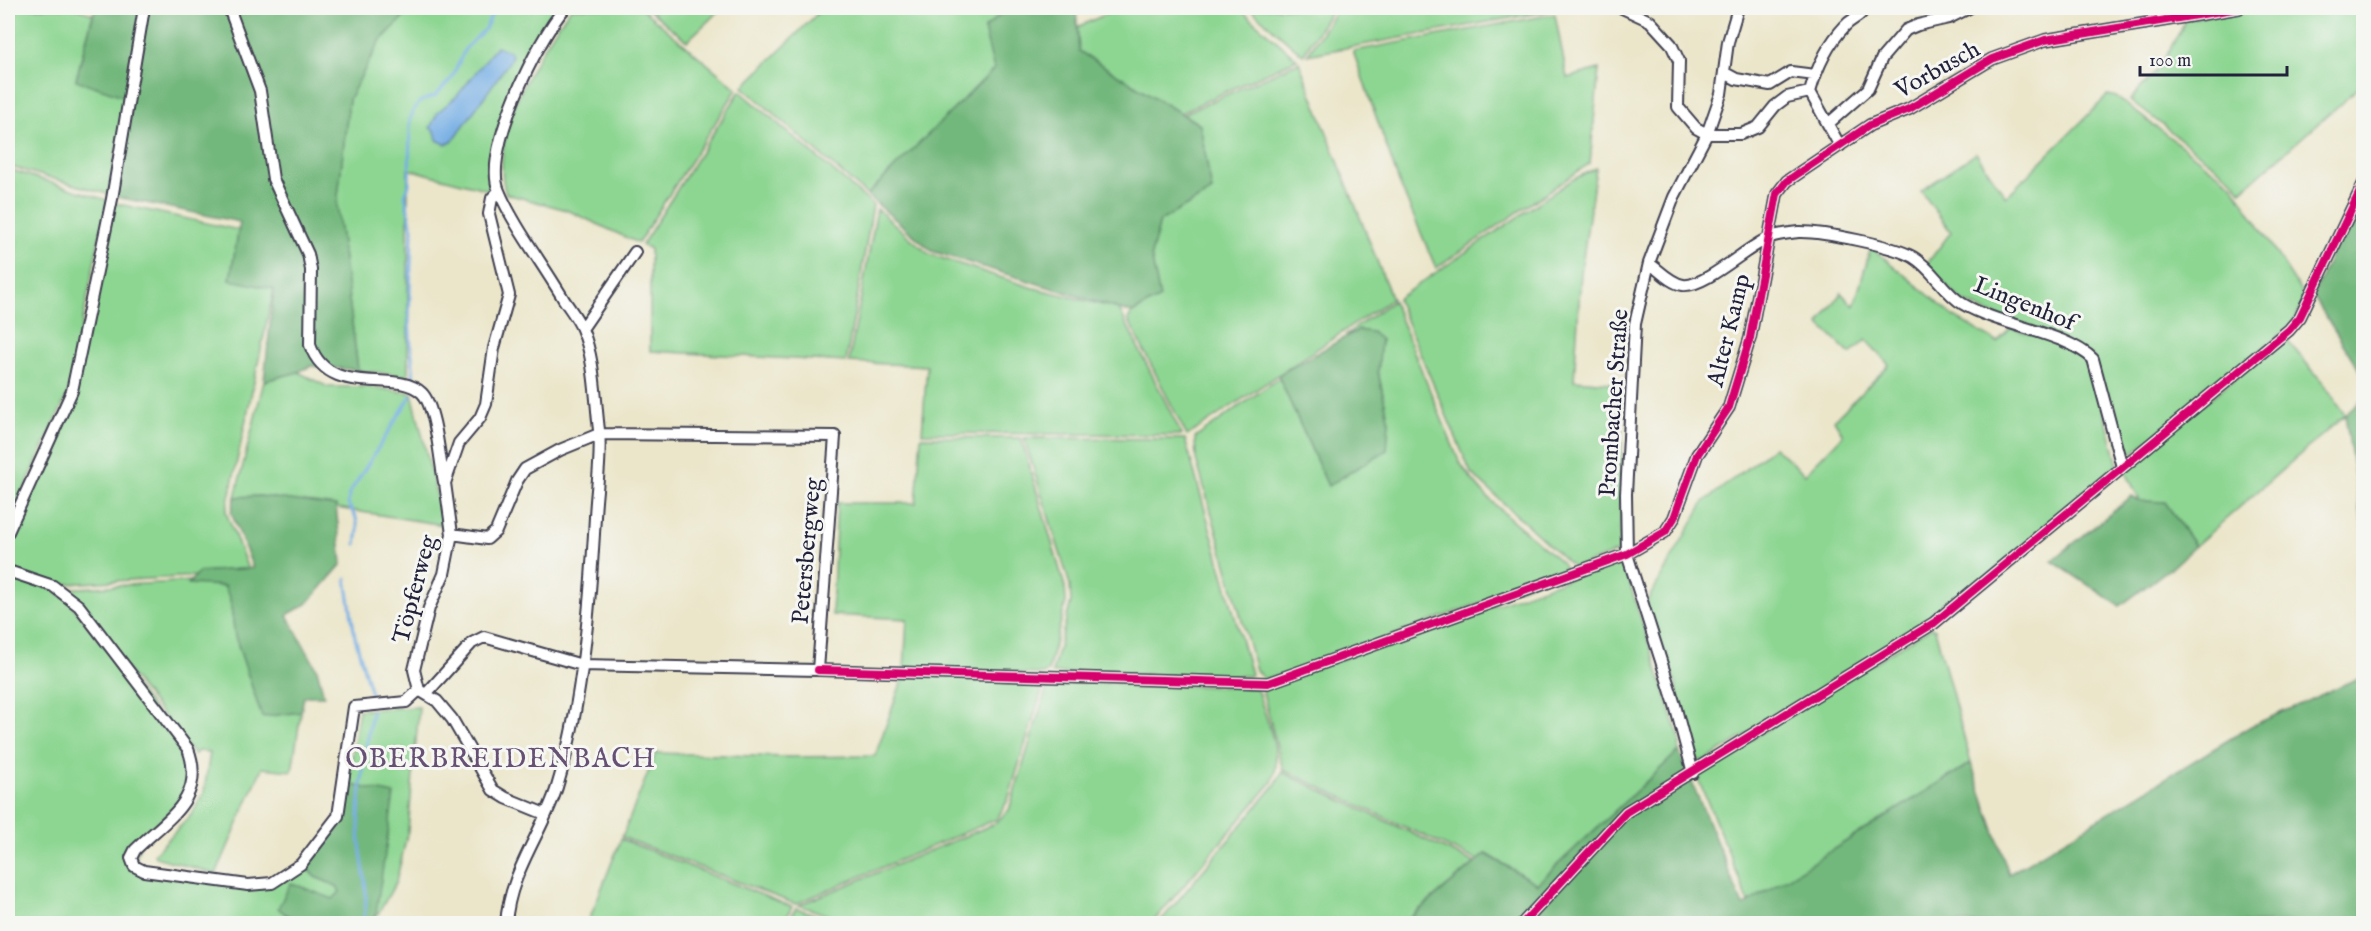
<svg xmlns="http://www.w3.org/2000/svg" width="2371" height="931" font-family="'IM FELL English',serif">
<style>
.green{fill:#8dd692;stroke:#587c66;stroke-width:1.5}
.forest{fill:#72b77c;stroke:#4a6c5c;stroke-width:1.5}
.water{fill:#75ade4;stroke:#4c6890;stroke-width:1.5}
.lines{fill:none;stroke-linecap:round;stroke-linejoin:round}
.stream{stroke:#75ade4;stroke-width:3}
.minor-casing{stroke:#403f50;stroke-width:14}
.minor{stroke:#fff;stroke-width:10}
.cycleway-casing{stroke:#f6f6f2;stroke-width:11}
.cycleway{stroke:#d6006c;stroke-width:8}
.labels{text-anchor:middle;stroke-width:6;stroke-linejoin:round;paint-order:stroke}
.street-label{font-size:24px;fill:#22223b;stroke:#f6f6f2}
.quarter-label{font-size:27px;letter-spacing:1.5px;fill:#665175;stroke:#f6f6f2}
</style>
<rect width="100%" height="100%" fill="#f6f6f2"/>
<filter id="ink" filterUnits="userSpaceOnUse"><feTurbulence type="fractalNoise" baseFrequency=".0167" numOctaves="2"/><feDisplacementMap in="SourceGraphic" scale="12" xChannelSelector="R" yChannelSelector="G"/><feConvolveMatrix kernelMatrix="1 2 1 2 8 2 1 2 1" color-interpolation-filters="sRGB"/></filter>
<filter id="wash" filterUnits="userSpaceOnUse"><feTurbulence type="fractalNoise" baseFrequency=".008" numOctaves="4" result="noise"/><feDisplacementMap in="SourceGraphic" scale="24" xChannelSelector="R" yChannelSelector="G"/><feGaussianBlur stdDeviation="1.35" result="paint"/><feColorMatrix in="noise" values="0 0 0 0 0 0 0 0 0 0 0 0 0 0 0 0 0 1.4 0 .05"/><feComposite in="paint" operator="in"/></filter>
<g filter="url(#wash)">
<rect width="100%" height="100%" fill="#ebe6ca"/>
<path class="green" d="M8 8H74L93 14 76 79 126 97 108 194 8 166Z
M413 8H560C530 42 508 92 497 135 492 153 492 172 489 190L408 169V376L358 370 337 205 349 99 380 41Z
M571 8H641L737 89 638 243 567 210 506 194C488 135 537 53 571 8Z
M647 8H722L687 41Z
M823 8H990L998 16 984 29 995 69 867 195 743 87Z
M1120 8H1239L1297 59 1180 113 1078 51 1077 27Z
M1249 8H1333L1303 55Z
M1338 8H1556L1554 10 1307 55Z
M2261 8H2363V84L2241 191 2233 180 2130 100 2159 68 2187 19Z
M1555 14 1567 78 1599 69 1590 163 1436 268 1399 182 1353 51Z
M1299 62 1392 299 1187 436 1128 319 1132 313 1159 298 1151 255 1160 221 1212 191 1200 125 1183 114Z
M740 91 873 205 846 362 650 351V249L642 245Z
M2108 95 2116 97 2232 184 2305 298 2292 325 2126 458 2123 457 2093 357 1962 301 1926 265 1951 232 1921 191 1976 153 2006 197Z
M1596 168 1581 272 1574 380 1623 384 1620 551 1574 568 1471 473 1397 299 1572 180Z
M8 169 107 200 68 393 8 525Z
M114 203 239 230 230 279 274 289 226 512 248 569 199 572 196 576 66 584 60 587 8 568V538L66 410Z
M877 209 929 254 1030 287 1119 309 1182 435 922 433 927 366 849 362Z
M1871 247 1956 318 1997 342 2011 328 2080 350 2091 361 2118 466 1952 606 1706 760 1699 761 1691 753 1675 681 1645 605 1704 502 1774 447 1805 474 1843 435 1834 420 1889 365 1866 340 1850 354 1819 324 1841 293 1854 306Z
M1393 301 1459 461C1484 502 1527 531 1562 563L1566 571 1291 673 1263 679 1256 670 1196 459 1195 438 1279 378 1328 486 1389 422 1378 372 1381 340C1369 329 1360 329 1345 335Z
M2285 338 2325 385 2345 415 2195 546 2165 502 2140 501 2124 468Z
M298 372 328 387H368L412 393 444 525 260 496 235 497 264 381Z
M921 437 1021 438 1065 587 1066 602 1048 671 1043 674 904 670 907 619 832 615 837 503H916Z
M1024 438 1185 439 1251 674 1249 676 1052 673 1071 602 1070 585Z
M1622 560 1680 740 1679 751 1537 884 1487 854 1478 861 1283 770 1263 693 1266 686Z
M8 574 47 586 67 599 186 751 189 792 142 840 133 867 265 886 303 864 315 877 337 886 340 892 333 900 291 883 285 915 316 923H8Z
M191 581 189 583 224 586 230 599 235 636 262 717 301 712 292 771 262 768 216 874 155 857 154 854 192 814 204 792 210 752 198 751 194 755 64 589Z
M1931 627 1935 629 1971 763 1749 903 1696 774Z
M904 675 1045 680 1008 800 997 819 795 904 622 837 656 753 786 757 875 756Z
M1049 681 1256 688 1258 692C1266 719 1284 755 1272 782L1152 923H850L799 905 994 824 1009 810Z
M419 707 408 831 396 882 373 923H371L375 919 348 784 359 710Z
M1282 772 1475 863 1403 923H1159L1275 785Z
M621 839 792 907 783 923H588Z
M796 908 838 923H787Z"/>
<path class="forest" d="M95 8H413L380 41 349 99 337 205 358 370 311 366 298 372 264 381 274 289 230 280 240 222 116 197 126 97 76 80Z
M1008 8H1076L1079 51 1200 125 1212 191 1160 221 1151 255 1160 298 1132 313 932 251 867 195 994 69 984 29Z
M2363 180V376L2313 296Z
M1358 330 1372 332 1381 340 1378 372 1389 422 1387 450 1328 486 1278 375Z
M2363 399V530L2345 415Z
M260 496 336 506 342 564 307 604 287 615 317 669 324 696H304L301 712 262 717 235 636 230 599 224 586 188 584 199 572 253 568 231 512 235 497Z
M2132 496 2140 501 2165 502 2195 546 2173 566 2120 606 2052 561Z
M2363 676V923L1403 924 1486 854 1537 884 1679 751 1743 906 1971 763 2009 874 2251 726Z
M348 784 394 794 375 919 371 923C343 923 300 930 278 908L291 883 333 899 340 892 337 886 315 877 303 864 342 822Z"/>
<path class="water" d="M496 47 509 51 512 55 509 62 452 142 445 144 437 140 435 131 430 128 438 112 457 96Z"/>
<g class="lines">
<path class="stream" d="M414 382 409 322 412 229 405 195 409 185 410 120 414 109 421 101 435 96 452 78 465 49 485 29 495 8
M356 544 358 530 356 518 348 504 349 494 411 396
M346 579 355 637 373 701
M362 924C372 892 360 863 359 831 358 791 366 751 372 711"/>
</g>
</g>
<g filter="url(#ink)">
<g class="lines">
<g class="minor-casing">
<path id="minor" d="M229 8 260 91 273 179 308 254 311 270 310 345C330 401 395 367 422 393 436 407 440 462 444 482
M1622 8 1650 21 1671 44 1679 61 1678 107 1696 128 1707 134H1741L1758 127 1775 106 1787 97 1810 92
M2159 8 2164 18
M1725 73 1736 79 1770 85 1791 72 1815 75
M1828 124 1868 89 1882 58 1906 30 1918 25 1949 18 1969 8
M1840 146 1810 92C1817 67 1827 45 1845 26 1852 18 1860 18 1865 8
M499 191 492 198 489 214 509 295 494 348 486 404 480 418 459 443 445 483 452 534 444 574 429 608 414 670 419 690 437 701 452 719 493 790 506 798 545 814
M1649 263C1659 270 1670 283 1683 285 1705 288 1750 244 1771 237 1778 234 1790 233 1798 232 1821 231 1894 246 1913 257 1933 269 1944 293 1963 304 2000 326 2065 332 2093 359L2122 467
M582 329 635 252
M8 532 72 391 112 199 144 8
M8 571 53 586 79 606 188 749C207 799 166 819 135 850L131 858 134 866 144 871 248 885 272 883 301 864 338 816 354 707 406 702 419 690
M818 670 1268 683 1627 554 1665 532 1674 518 1697 455 1729 407 1750 338 1777 194 1787 181 1870 125 1909 109 1992 59 2045 40 2239 8
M426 694 472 643 484 637 582 665 818 670 835 436 599 434 560 450 525 469 517 481 496 531 487 539 452 534
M1693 773 1675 705 1627 554 1626 494 1635 324 1649 263 1674 197 1707 134 1721 94 1728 42 1738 8
M506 924C509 873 542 834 557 787 583 703 590 605 595 517 596 489 602 458 599 430 595 398 595 359 582 329 578 319 570 309 564 300 545 267 513 225 499 191 482 152 538 38 565 8
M1522 924 1626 812 1934 623 2289 330 2300 317 2364 183"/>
</g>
<use href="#minor" class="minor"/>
<g class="cycleway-casing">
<path id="cycleway" d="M818 670 1268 683 1627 554 1665 532 1674 518 1697 455 1729 407 1750 338 1777 194 1787 181 1870 125 1909 109 1992 59 2045 40 2239 8
M1522 924 1626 812 1934 623 2289 330 2300 317 2364 183"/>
</g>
<use href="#cycleway" class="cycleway"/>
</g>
</g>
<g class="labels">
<g class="street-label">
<text transform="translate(1937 69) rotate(-29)" y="8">Vorbusch</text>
<text transform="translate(2025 303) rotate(22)" y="8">Lingenhof</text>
<text transform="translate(1728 330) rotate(-76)" y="8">Alter Kamp</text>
<text transform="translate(1613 403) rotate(-86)" y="8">Prombacher Straße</text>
<text transform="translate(806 551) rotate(-85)" y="8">Petersbergweg</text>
<text transform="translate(414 589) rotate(-75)" y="8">Töpferweg</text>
</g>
<g class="quarter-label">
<text x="501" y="767">OBERBREIDENBACH</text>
</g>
</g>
<rect width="2371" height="931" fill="none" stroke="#f6f6f2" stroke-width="30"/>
<path d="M2140 66v9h147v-9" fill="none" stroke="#22223b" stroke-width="3"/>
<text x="2149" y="66" font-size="18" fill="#22223b" stroke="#f6f6f2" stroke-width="4.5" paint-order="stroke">100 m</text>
</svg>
